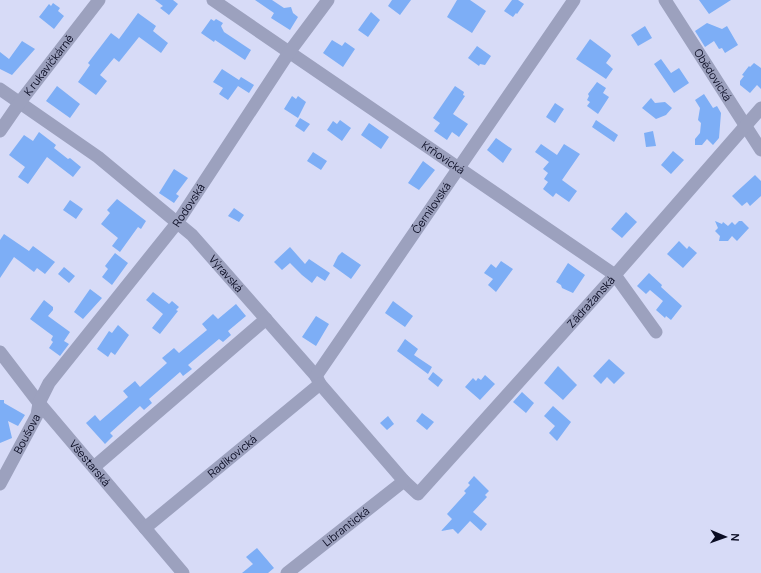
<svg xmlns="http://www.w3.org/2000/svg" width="761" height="573" font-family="Manrope,sans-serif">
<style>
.building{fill:#7daef6}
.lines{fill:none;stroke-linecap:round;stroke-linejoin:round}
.minor{stroke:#9ca1be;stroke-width:13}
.labels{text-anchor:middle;stroke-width:4;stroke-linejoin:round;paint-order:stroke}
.street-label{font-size:11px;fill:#0a0c23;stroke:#d7dbf7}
</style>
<rect width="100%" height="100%" fill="#d7dbf7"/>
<path class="building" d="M155 0H173L178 4 169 15 160 8 163 6Z
M255 0H272L284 8 291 7 293 13 298 17 290 30 271 18 274 13Z
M392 0H411L400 15 388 6Z
M457 0H470L486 11 472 33 447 17Z
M512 0H518L524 4 517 14 516 13 513 17 504 11Z
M699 0H731L709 14Z
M53 3 60 8 58 11 64 16 54 29 39 17 49 4 51 6Z
M371 12 380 20 368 37 358 30Z
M138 13 156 26 153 31 168 43 161 53 139 37 119 62 114 58 100 75 107 81 96 95 78 82 90 65 88 63 111 33 119 39Z
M211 19 214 21 216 19 223 23 221 26 224 32 251 50 245 60 215 40 214 42 201 33Z
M707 23 722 29 727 26 738 45 725 53 722 48 719 49 714 41 705 47 695 31Z
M645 26 652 38 638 46 631 35Z
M590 39 610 54 611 56 606 63 613 69 606 79 576 59Z
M332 40 342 46 345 42 355 49 343 67 323 53Z
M22 41 35 49 12 75 0 69V52L9 59Z
M477 46 491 56 485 65 480 64 479 66 468 58Z
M661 59 671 73 679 68 689 83 674 93 654 64Z
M754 63 761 68V89L757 85 750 93 740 85V81L744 76 742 75 749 66 750 67Z
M222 69 239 80 241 77 254 85 249 93 238 86 228 100 219 94 223 88 213 82Z
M597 82 606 88 603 93 609 97 598 114 587 106 590 102 587 100 589 96 588 94Z
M57 86 80 104 70 118 46 101Z
M455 86 464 92 463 95 465 96 453 114 468 124 459 137 452 132 447 140 434 131 440 123 433 118Z
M704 94 713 108 717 106 721 113 719 138 713 145 707 139 702 145H695V139L700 133 701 123 698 120 700 108 695 100Z
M292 96 296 99 298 96 306 102 298 118 284 109Z
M651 98 655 103 665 102 672 108 666 115 656 119 642 108Z
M555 103 564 109 555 123 546 117Z
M300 118 310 124 304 132 295 126Z
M340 120 351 128 342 141 327 130 333 121 337 124Z
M596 120 618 135 614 142 592 127Z
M369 123 389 137 381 149 361 135Z
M653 131 656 146 646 147 644 133Z
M39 132 56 145 54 148 68 159 70 158 81 167 73 177 47 157 28 184 18 177 25 167 9 155 24 135 33 141Z
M496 138 512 149 503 163 487 150Z
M541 144 557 155 564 144 580 154 562 180 577 191 569 202 556 193 553 197 543 189 548 182 544 179 548 173 543 169 549 162 535 152Z
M673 151 684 160 671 174 661 165Z
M313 152 327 161 321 170 307 161Z
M423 161 435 170 419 190 408 183Z
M174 169 188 178 176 194 179 196 174 203 159 193Z
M755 175 761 181V196L750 206 747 202 742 206 732 196Z
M117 199 146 221 141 229 138 227 120 252 112 246 118 238 101 224 110 213 107 210Z
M70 200 83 209 76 219 63 210Z
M234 208 244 215 239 222 228 216Z
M626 212 637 222 622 238 611 229Z
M715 221 722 224 723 222 728 226 732 222 735 225 739 221H742L749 228 737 241 732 236 728 241H719L720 236 715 231 718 228Z
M4 234 29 251 33 246 55 262 45 274 37 268 34 272 14 257 0 278V240Z
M679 241 687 249 689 246 697 253 683 268 667 254Z
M290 247 305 264 309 259 330 273 325 281 317 276 312 283 302 275 290 263 282 270 274 262Z
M342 252 361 265 351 279 333 266 338 256Z
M115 253 128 263 112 285 102 277 108 269 105 266Z
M501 261 513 269 496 292 488 285 493 279 484 273 491 264 496 268Z
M568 263 585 275 573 293 562 288 561 285 556 282Z
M64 267 75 276 69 283 58 274Z
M649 273 662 285 661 287 682 306 671 320 666 316 665 318 656 310 663 301 650 290 646 294 637 286Z
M90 289 102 298 83 319 74 312Z
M153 292 169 304 172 301 179 307 176 310 178 311 160 334 152 328 163 314 146 300Z
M44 300 53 307V310L48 316 70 332 64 341 69 344 60 356 49 348 53 342 51 340 53 336 30 319Z
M393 301 413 316 405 327 385 313Z
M236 304 246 316 228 331 231 335 223 342 219 339 188 365 192 369 183 376 180 372 149 399 152 403 144 410 140 406 110 433 113 436 105 444 86 423 95 415 100 421 128 397 123 391 135 381 140 387 167 363 162 358 174 348 179 353 207 330 202 324 213 314 218 319Z
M316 316 329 324 316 346 302 337Z
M118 325 129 335 115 355 111 352 108 357 97 349 109 331 112 333Z
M405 339 418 349 414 355 432 367 428 374 397 351Z
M609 359 625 373 614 384 607 377 601 384 593 376Z
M558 366 577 385 563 400 544 383Z
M433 372 443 380 438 387 428 379Z
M485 375 495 384 480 400 465 387 473 378 476 381 478 378 481 380Z
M522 392 534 403 526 413 513 402Z
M0 400H4V403L25 415 18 426 8 421 12 438 0 443Z
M553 406 571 422 557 441 549 433 555 426 544 416Z
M422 413 434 422 427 430 416 421Z
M388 416 394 424 387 430 380 423Z
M474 476 489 491 485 495 487 497 473 512 487 524 481 531 470 521 458 534 453 529 441 531 452 519 447 514 466 493 464 491 470 485 468 483Z
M257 548 274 568 268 573H242L253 564 246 557Z"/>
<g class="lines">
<g class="minor">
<path id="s1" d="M213 0 615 275 656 332"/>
<path id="s2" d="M665 0 761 150"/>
<path id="s3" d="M0 89 98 157 192 235 316 376 320 384 404 481 418 494 615 275 761 108"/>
<path id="s4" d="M0 131 20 102 99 0"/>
<path id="s5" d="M0 352 39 403 183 573"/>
<path id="s6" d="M316 376 574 0"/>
<path d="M94 467 266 319"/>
<path id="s7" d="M0 484 37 415 39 403 49 383 177 223 290 51 328 0"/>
<path id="s8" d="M145 528 320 384"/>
<path id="s9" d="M287 573 404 481"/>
</g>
</g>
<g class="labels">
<g class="street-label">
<text dy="4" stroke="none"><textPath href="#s4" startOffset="82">K rukavičkárně</textPath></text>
<text dy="4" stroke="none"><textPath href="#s2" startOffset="89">Obědovická</textPath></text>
<text dy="4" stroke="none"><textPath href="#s1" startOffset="279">Krňovická</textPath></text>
<text dy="4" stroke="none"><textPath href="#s7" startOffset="339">Rodovská</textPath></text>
<text dy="4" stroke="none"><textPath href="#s6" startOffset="204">Černilovská</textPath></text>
<text dy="4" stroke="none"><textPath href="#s3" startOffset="293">Výravská</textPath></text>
<text dy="4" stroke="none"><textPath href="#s3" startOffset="844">Zádražanská</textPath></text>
<text dy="4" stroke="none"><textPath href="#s7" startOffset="57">Boušova</textPath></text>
<text dy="4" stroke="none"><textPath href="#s8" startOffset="113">Radíkovická</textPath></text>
<text dy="4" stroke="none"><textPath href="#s5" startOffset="143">Všestarská</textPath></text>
<text dy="4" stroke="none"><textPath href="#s9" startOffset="75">Librantická</textPath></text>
</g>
</g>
<g transform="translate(725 537) rotate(92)" stroke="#d7dbf7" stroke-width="3" paint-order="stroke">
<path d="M0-3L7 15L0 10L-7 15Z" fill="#0a0c23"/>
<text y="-6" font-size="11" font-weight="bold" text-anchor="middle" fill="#0a0c23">N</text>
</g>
</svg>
